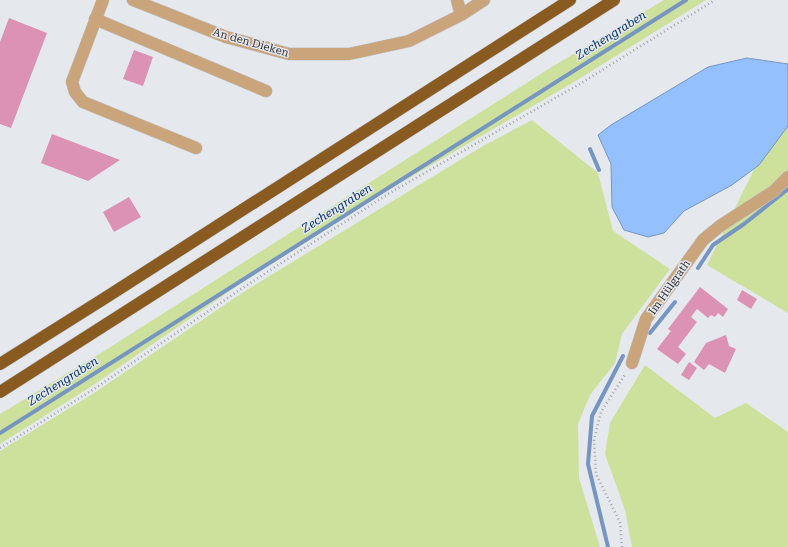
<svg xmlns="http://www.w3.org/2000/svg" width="788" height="547" font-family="'Roboto Serif',serif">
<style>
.green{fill:#cde09c}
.water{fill:#94c1fd;stroke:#7696c1}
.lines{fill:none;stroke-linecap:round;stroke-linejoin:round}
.stream{stroke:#7696c1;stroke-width:4}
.building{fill:#dc92b3}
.minor-casing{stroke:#c1c4c9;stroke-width:13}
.highway-casing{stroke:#c1c4c9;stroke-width:13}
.path{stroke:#a2a4a8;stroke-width:2.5;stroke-dasharray:1 3;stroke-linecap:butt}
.minor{stroke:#caa47b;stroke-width:12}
.highway{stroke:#8a5b21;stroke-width:12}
.labels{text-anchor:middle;stroke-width:3;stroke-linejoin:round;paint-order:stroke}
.street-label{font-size:11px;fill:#313234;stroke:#e5e9ee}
.water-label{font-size:12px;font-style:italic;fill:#083468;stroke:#e5e9ee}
</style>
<rect width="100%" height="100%" fill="#e5e9ee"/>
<path class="green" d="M664 0H706L574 82 385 192 237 286 92 386 0 444V414L104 351 550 68Z
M788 100V313L707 265Z
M532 120 598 173 613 231 670 269 622 334 615 363 590 395 578 424 579 478 600 547H0V451L94 393 245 291 483 146Z
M645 365 715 418 746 403 788 432V547H632L625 510 605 454 610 423Z"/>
<path class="water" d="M747 58 788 64V126L759 165 732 185 684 211 664 233 648 237 624 230 612 207 611 164 598 135 611 125 708 67Z"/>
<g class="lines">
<path class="stream" d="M590 149 599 170
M698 268 713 245 744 224 788 189
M650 333 675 302
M0 433 686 0
M608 547 588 464 592 416 623 356"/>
</g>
<path class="building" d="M9 18 47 33 11 128 0 124V42Z
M134 50 153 57 143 86 123 79Z
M52 134 120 160 88 181 41 163Z
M129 197 141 217 114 232 103 212Z
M700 287 728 309 723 317 718 313 715 317 711 315 708 318 697 309 691 317 697 322 678 347 686 354 678 364 657 349 671 331 668 329Z
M742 290 757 299 751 309 737 300Z
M726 335 729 346 736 349 725 373 709 364 704 370 694 362 706 343Z
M689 362 697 368 689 380 681 375Z"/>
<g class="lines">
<g class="minor-casing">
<path id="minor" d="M103 0 72 82 75 92 83 102 196 148
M133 0 226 37 289 54H349L409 41 461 15 484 0
M457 0 461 15
M95 19 266 91
M632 363 646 319 703 240 720 226 774 191 788 177"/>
</g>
<g class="highway-casing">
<path id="highway" d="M0 364 105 298 570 0
M0 392 614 0"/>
</g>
<path class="path" d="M0 448 94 389 241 289 388 194 578 85 715 0
M622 547 620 522 596 474 594 440 601 412 626 373"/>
<use href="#minor" class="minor"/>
<use href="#highway" class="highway"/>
</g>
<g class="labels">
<g class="street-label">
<text transform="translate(251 42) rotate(16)" y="4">An den Dieken</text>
<text transform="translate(669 287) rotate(-55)" y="4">Im Hülgrath</text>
</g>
<g class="water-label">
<text transform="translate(611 35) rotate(-32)" y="4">Zechengraben</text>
<text transform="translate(337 208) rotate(-32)" y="4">Zechengraben</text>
<text transform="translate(63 381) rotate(-32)" y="4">Zechengraben</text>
</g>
</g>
</svg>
